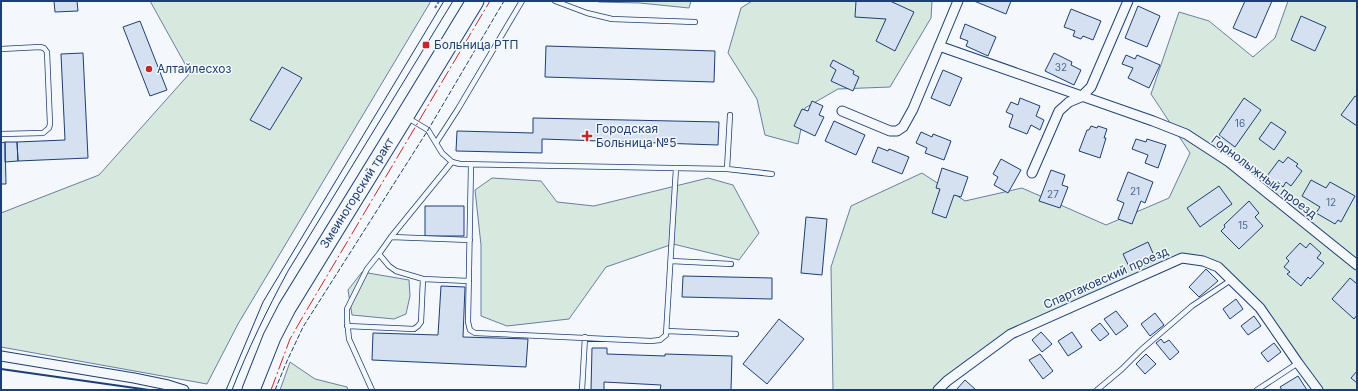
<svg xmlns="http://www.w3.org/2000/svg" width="1358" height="391" font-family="Inter,sans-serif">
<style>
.green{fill:#d7e8df;stroke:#687fa3}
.building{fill:#d5e0f0;stroke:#1d3f73}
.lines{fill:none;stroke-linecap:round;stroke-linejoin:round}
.lane-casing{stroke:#1d3f73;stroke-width:6}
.street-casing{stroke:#1d3f73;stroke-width:11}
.highway-casing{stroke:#1d3f73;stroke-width:19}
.path{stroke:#5e769c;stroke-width:2;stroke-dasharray:3 2;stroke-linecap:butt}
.lane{stroke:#f4f7fb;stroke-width:4.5}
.street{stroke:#f4f7fb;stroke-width:9}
.highway{stroke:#f4f7fb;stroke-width:17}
.tram{stroke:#1d3f73;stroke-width:1}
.fence{stroke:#1d3f73;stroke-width:1;stroke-dasharray:5 2;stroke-linecap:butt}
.wall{stroke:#1d3f73;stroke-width:2}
.power{stroke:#c62828;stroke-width:1;stroke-dasharray:14 3 2 3;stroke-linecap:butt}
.poi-dot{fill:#c62828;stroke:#f4f7fb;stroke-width:1.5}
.labels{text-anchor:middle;stroke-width:3;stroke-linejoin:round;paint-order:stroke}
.number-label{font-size:10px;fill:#4b6792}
.poi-label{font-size:12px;fill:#1d3f73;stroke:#f4f7fb;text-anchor:start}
.street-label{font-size:12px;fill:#1d3f73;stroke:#f4f7fb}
</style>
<rect width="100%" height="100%" fill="#f4f7fb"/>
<path class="green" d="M150 1H431L238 324 207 384 1 347V213L99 175 190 73Z
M596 1H691L689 8 640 3 599 2Z
M752 1H932L931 18 890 87 838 89 805 108 798 144 765 135 757 99 728 53 741 8Z
M1288 1H1357V390H1319L1257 302 1217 269 1180 255 1026 327 948 383 943 390H833L831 267 851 206 922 173 965 201 1022 188 1106 225 1169 198 1190 153 1151 94 1179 12 1209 21 1253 57 1275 38Z
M492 178 541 181 557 202 594 206 708 178 733 185 759 233 739 260 673 244 606 267 569 319 507 326 481 316V245L475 190Z
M362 272 409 280 410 296 406 314 394 319 352 315 348 290Z
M290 362 315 379 347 387 348 390H280Z"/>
<path class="building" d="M54 1H77L78 11 55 12Z
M856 1H890L914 12 895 51 876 41 886 19 855 17Z
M974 1H1011L1006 14Z
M1245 1H1272L1256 38 1233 28Z
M1138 6 1160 16 1147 47 1125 38Z
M1071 9 1101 21 1093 40 1083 36 1081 39 1073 36 1075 31 1064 27Z
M1301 16 1326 27 1315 51 1291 40Z
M140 21 167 90 150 96 123 27Z
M965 24 996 37 988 56 966 46 968 41 960 38Z
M546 46 715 51 714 82 545 77Z
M83 53 88 158 18 161 17 142 65 140 61 54Z
M1054 53 1072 62 1071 65 1081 70 1074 85 1045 71Z
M1126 55 1135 59 1137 55 1160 65 1149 88 1128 78 1133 68 1122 64Z
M833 60 854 71 853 74 859 77 853 91 831 81 836 70 830 66Z
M282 67 302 78 270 130 250 120Z
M943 70 962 78 950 106 931 98Z
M1355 96 1357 97V126L1341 115Z
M1020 98 1040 106 1036 116 1044 120 1040 130 1031 125 1027 134 1009 127 1013 115 1006 112 1011 102 1018 105Z
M1244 98 1261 110 1235 147 1219 135Z
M812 101 823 106 819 115 824 117 815 136 794 126 802 109 808 111Z
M533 118 719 122 718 145 542 139V153L456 151 457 131 533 133Z
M834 121 865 135 856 155 825 141Z
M1271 122 1286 132 1274 150 1259 139Z
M1091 126 1097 128 1098 126 1107 129 1104 138H1106L1100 158 1079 151 1087 130H1089Z
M921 132 932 137 933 134 951 141 944 160 925 153 927 148 916 143Z
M1136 139 1146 142 1147 139 1166 145 1158 168 1145 163 1148 155 1132 149Z
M5 142H17L18 161 5 162Z
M5 142 6 184H1V143Z
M878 147 888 151 889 149 909 157 902 174 872 162Z
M1288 157 1298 164 1296 166 1302 171 1291 186 1286 182 1283 187 1278 183 1274 187 1264 180 1279 160 1283 163Z
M1001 159 1021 170 1008 193 994 185 998 177 993 174Z
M942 168 968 177 961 197 954 195 946 218 932 213 940 189 936 188Z
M1051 170 1065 175 1062 185 1068 187 1060 208 1039 201Z
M1128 172 1153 182 1145 203 1141 201 1132 224 1118 219 1124 203 1117 200Z
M1311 180 1326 188 1330 182 1355 196 1341 222 1338 220 1335 224 1316 213 1320 207 1302 196Z
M1219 186 1232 204 1200 227 1187 208Z
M1249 201 1259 213 1255 217 1263 226 1239 249 1221 231 1225 227 1224 225Z
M425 206H464V236H425Z
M806 217 827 219 822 275 801 273Z
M1148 242 1156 260 1131 271 1123 254Z
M1300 243 1306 248 1310 243 1321 253 1317 258 1324 263 1310 279 1308 277 1301 286 1287 274 1290 272 1284 267 1289 261 1286 258Z
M1206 269 1218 281 1199 297 1189 287Z
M683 276 772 278V299L682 297Z
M1350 278 1357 284V315L1354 319 1332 299Z
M441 286 465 287 463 337 528 339 526 367 372 360 373 333 438 335Z
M1236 299 1243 309 1230 319 1223 309Z
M1116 311 1128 326 1116 335 1104 319Z
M1155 313 1164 325 1150 336 1141 324Z
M1254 316 1261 326 1248 335 1241 326Z
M779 319 804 339 767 384 743 364Z
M1100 323 1109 334 1100 341 1091 330Z
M1041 332 1052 344 1042 352 1032 340Z
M1072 332 1082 347 1068 356 1058 341Z
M1161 339 1164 343 1169 340 1179 352 1170 360 1156 343Z
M1274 343 1281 352 1268 362 1261 353Z
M592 348H607V354L665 356V354L732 356 731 390H660L661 385 604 382V390H591Z
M1040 354 1053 371 1043 379 1029 360Z
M1146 354 1156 364 1145 374 1136 364Z
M1357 371V383L1351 378Z
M1298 376 1307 390H1282L1280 387Z
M965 380 976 390H956Z"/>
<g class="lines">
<g class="lane-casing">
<path id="lane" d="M555 1 587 13 612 19 695 22
M1 49 40 47 44 48 47 52 50 124 49 128 43 133 1 134
M408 118 428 130 442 153 452 162 460 164 727 169 772 174
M436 143 458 109 522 1
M471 165 468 322 470 330 475 333 651 341 660 340 666 335 676 168
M727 169 730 115
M391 237 470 240
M671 261 731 264
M423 279 469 281
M347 326 414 329 418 326 421 322 423 279 396 271 389 266 379 254
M667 331 736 334
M372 390 349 339 347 320V309L367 269 379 254 391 237 452 162
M582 390 585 337
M1097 390 1122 369 1141 350 1192 306 1231 280
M1257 390 1298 363"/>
</g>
<g class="street-casing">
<path id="street" d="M939 46 1153 121 1186 134 1229 162 1357 265
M842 111 890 131H897L903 127 913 109 958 1
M1032 173 1059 111 1069 102 1081 97 1091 87 1128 1
M1 356 134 378 168 385 184 390
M938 390 947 381 1011 334 1182 258 1203 261 1218 267 1260 308 1298 363 1318 390"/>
</g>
<g class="highway-casing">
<path id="highway" d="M251 390 272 337 287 308 405 116 475 1"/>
</g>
<path class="path" d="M435 8 439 1"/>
<use href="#lane" class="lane"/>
<use href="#street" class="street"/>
<use href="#highway" class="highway"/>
<path class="tram" d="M226 390 263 302 444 1
M232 390C248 349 267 310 288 271L453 1"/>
<path class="fence" d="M275 390 287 361 303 327 428 130 504 1"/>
<path class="wall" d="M1 369 149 390"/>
<path class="power" d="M271 390 290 339 305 313 490 1"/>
</g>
<g class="poi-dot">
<rect x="422" y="41" width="8" height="8" rx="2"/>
<circle cx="149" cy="69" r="4"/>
<path d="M585 130h4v4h4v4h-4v4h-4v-4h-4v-4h4z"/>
</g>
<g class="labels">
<g class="number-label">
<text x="1061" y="71">32</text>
<text x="1240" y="127">16</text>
<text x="1135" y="195">21</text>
<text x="1053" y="198">27</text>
<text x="1331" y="206">12</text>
<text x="1243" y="229">15</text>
</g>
<g class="poi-label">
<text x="434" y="49">Больница РТП</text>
<text x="157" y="73">Алтайлесхоз</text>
<text x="596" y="133">Городская<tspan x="596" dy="14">Больница №5</tspan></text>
</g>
<g class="street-label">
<text transform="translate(1264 177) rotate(37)" y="4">Горнолыжный проезд</text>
<text transform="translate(357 193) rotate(-58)" y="4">Змеиногорский тракт</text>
<text transform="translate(1106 278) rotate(-24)" y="4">Спартаковский проезд</text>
</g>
</g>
<rect width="1358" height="391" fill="none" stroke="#1d3f73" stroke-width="4"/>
</svg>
